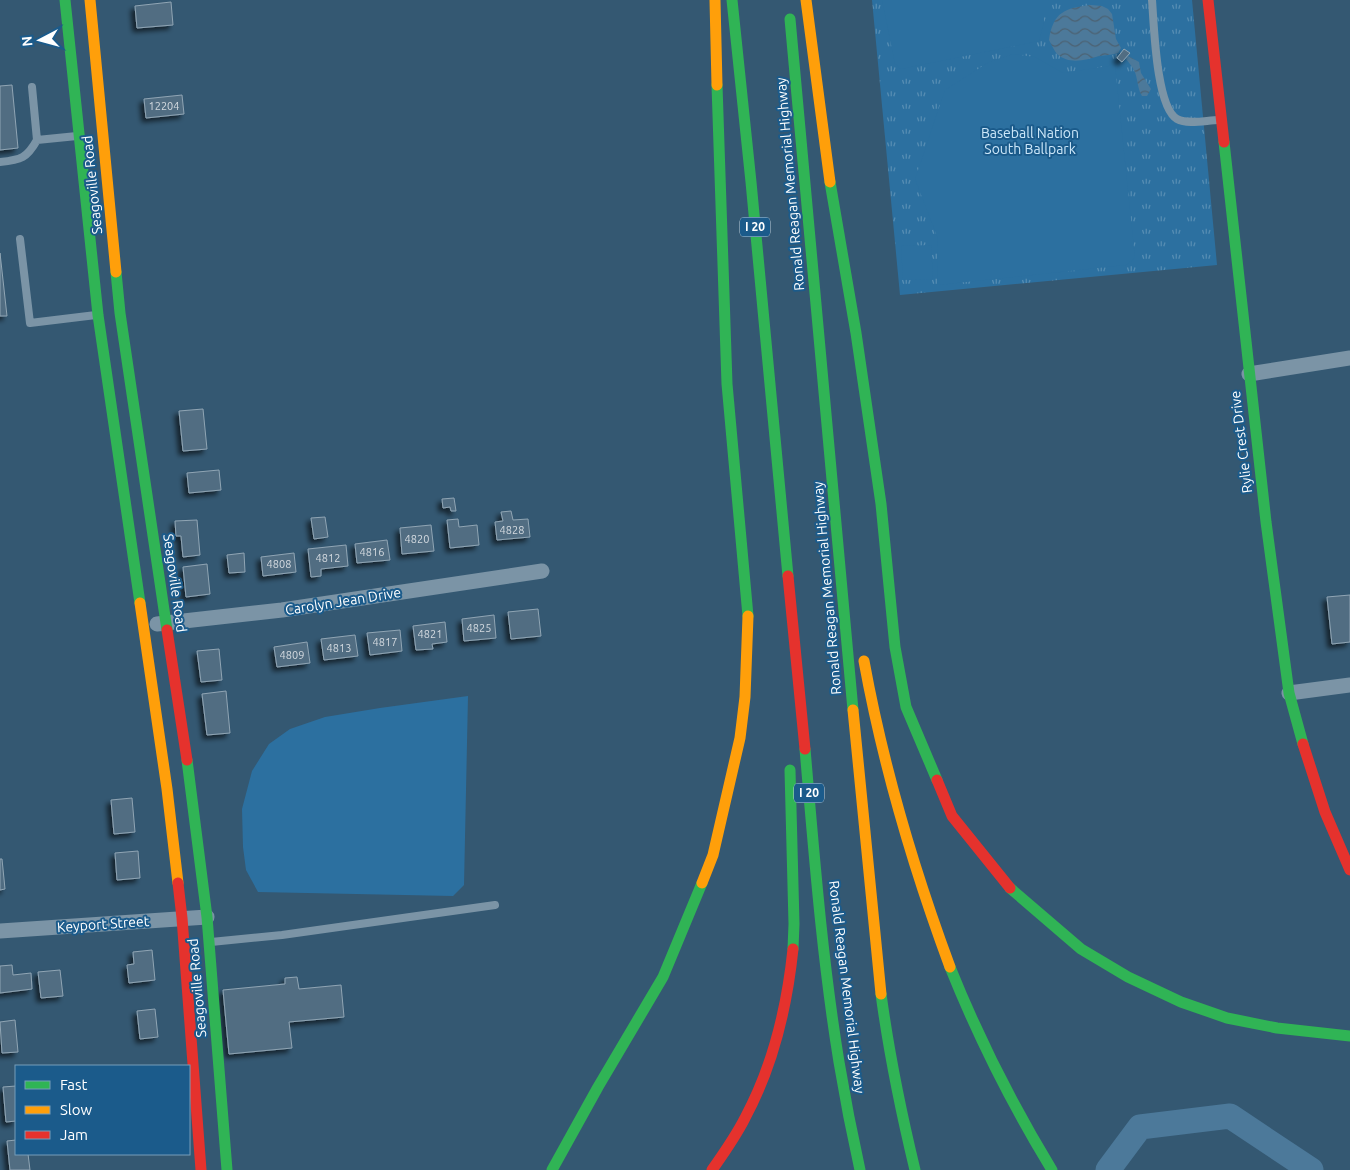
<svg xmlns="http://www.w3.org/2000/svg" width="1350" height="1170" font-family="Ubuntu,sans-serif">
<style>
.grass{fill:url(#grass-tufts)}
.pitch{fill:#2c70a0}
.water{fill:url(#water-waves)}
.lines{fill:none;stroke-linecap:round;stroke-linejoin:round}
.river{stroke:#4c799a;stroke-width:25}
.building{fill:#516d82;stroke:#90a5b4;filter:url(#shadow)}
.lane{stroke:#7b94a6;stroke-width:8}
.street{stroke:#7b94a6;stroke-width:15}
.fast{stroke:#30b455;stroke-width:11}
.slow{stroke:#ff9f0a;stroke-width:11}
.jam{stroke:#e5322d;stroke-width:11}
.labels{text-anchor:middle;stroke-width:4;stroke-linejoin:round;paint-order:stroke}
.number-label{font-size:11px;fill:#d4dae0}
.shield{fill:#1b5b8b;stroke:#bbcedc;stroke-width:1}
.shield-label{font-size:12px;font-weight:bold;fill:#fff}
.park-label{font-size:14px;fill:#cce7f9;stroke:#1b5b8b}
.street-label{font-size:14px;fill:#fff;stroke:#1b5b8b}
</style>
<defs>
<pattern id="grass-tufts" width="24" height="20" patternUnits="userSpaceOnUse" patternTransform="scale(1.25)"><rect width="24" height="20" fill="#2c70a0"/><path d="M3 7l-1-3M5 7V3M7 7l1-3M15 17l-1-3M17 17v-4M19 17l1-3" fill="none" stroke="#568db3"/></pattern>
<pattern id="water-waves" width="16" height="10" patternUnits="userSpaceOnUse" patternTransform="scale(1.25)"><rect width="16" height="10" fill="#4c799a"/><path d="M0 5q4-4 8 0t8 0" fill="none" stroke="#4c6273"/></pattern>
<filter id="shadow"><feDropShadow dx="-4" dy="4" stdDeviation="2.5" flood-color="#0009"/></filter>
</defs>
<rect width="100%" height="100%" fill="#345872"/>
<path class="grass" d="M872 0H1192L1217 265 900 295Z"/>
<path class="pitch" d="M882 0H1044V22L1039 41 901 69 895 64Z
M1013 54 1035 57 1063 73 1115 65 1135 258 1126 265 938 285 937 236 915 179 945 90 989 62Z
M931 245 933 279 903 280 901 246Z
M468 696 464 885 453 896 258 892 246 870 243 847 242 809 252 771 269 744 290 729 325 717 380 708Z"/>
<path class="water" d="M1091 5 1102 6 1108 9 1112 14 1116 39 1121 48 1118 53C1112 55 1105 55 1099 56 1085 60 1070 65 1057 54 1054 50 1051 44 1049 40 1053 12 1065 8 1091 5Z
M1128 56 1139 62 1141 73 1151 89 1147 96H1142C1137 88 1138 78 1134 70 1132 66 1129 63 1126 59Z"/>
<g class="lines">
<path class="river" d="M1108 1170 1140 1127 1230 1116 1311 1170"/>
</g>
<path class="building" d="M171 2 173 25 137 28 135 6Z
M1124 49 1130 53 1122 62 1117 58Z
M12 85 18 148 0 150V86Z
M182 95 184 114 146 118 144 99Z
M0 253 7 316H0Z
M203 409 207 449 183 451 179 411Z
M219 470 221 490 189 493 187 473Z
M454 498 456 511H451L450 507 443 508 442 499Z
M511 511 513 520 528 519 530 537 497 540 495 522 503 521 501 512Z
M325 517 328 537 314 539 311 518Z
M458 519 459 527 477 525 479 545 450 548 447 520Z
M197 520 200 555 183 557 181 536H176L175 521Z
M431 525 434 551 402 554 400 528Z
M387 540 390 560 357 563 355 544Z
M346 545 348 566 321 569V576L311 577 308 549Z
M244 553 245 572 229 573 227 555Z
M294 553 296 572 263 576 261 557Z
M207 564 210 594 186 597 183 567Z
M1350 595V642L1332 644 1327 597Z
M538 609 541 636 511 639 508 612Z
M494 615 496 638 464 641 462 619Z
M445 622 447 642 432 644 433 649 416 650 413 626Z
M400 630 402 651 370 655 367 633Z
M355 635 358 656 324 660 321 639Z
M307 642 310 663 277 667 274 647Z
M219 649 222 680 201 682 197 651Z
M226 691 230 733 207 735 202 694Z
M132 798 135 832 114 834 111 800Z
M138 851 140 878 117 880 115 853Z
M0 859H2L5 889 0 890Z
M152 950 155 980 129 983 127 965 134 964 133 952Z
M12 965 13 975 31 973 32 989 0 993V966Z
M60 970 63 996 41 998 38 972Z
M297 977 299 989 341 985 344 1017 289 1022 292 1048 229 1054 223 990 285 984V978Z
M155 1009 158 1037 140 1039 137 1011Z
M15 1020 18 1052 2 1053 0 1022Z
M16 1086V1121L6 1122 3 1087Z
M16 1140V1154H28L30 1170H10L7 1141Z"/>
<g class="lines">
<path class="lane" d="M1152 0C1154 24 1156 107 1177 119 1188 125 1207 120 1219 120
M32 87 37 140 77 136
M0 162C21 160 27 158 37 140
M20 239 30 323 96 315
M211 942 282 935 495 905"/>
<path class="street" d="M1249 374 1350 358
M157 624 282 610 542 571
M1289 693 1350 685
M0 931 207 917"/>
<path class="fast" d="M65 0 98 315 140 603
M732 0 751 182 788 576
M790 19 853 710
M717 85 727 384 748 616
M1224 142 1266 522 1289 693 1303 744
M830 182 856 333 881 504 895 647 906 707 937 780
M116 272 120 313 167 630
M805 749C814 853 822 958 839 1062 845 1098 852 1134 860 1170
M187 760 207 917 227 1170
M790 770 794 924 793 949
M1010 888 1081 949 1128 977 1181 1002 1227 1018 1277 1028 1350 1036
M950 967C979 1039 1011 1103 1052 1170
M881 994C889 1053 901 1112 915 1170
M552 1170 598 1087 663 977 702 883"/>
<path class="slow" d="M90 0 116 272
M715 0 717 85
M806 0 830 182
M140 603 167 789 178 883
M864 661C883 765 913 867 950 967
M853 710 881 994
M702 883 713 855 740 738 745 697 748 616"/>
<path class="jam" d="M1208 0 1224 142
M788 576 805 749
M167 630 187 760
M1303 744 1325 812 1350 870
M937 780 952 816 1010 888
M178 883 182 918 201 1170
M712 1170C724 1153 736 1136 745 1118 773 1066 787 1007 793 949"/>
</g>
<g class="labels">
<g class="number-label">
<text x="164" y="110">12204</text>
<text x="512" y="534">4828</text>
<text x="417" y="543">4820</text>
<text x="372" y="556">4816</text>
<text x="328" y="562">4812</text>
<text x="279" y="568">4808</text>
<text x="479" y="632">4825</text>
<text x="430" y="638">4821</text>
<text x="385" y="646">4817</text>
<text x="339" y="652">4813</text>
<text x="292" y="659">4809</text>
</g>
<g class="shield">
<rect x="740" y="217.5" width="30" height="19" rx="4"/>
<rect x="794" y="783.5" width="30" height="19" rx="4"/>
</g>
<g class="shield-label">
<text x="755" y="231">I 20</text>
<text x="809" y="797">I 20</text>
</g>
<g class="park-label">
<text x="1030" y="138">Baseball Nation<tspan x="1030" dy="16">South Ballpark</tspan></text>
</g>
<g class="street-label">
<text transform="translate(790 184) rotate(-95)" y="5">Ronald Reagan Memorial Highway</text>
<text transform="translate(92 185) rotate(-96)" y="5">Seagoville Road</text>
<text transform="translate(1241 442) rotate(-97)" y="5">Rylie Crest Drive</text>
<text transform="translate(175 583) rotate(82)" y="5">Seagoville Road</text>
<text transform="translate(827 588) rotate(-95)" y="5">Ronald Reagan Memorial Highway</text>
<text transform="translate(343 601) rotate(-9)" y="5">Carolyn Jean Drive</text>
<text transform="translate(103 924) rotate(-4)" y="5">Keyport Street</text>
<text transform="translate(847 987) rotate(83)" y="5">Ronald Reagan Memorial Highway</text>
<text transform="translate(197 988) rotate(-95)" y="5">Seagoville Road</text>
</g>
</g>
<rect x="15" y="1065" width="175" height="90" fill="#1b5b8b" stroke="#769db9"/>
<rect x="25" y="1081" width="25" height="8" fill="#30b455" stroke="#769db9"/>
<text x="60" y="1090" font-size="15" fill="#ffffff">Fast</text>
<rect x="25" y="1106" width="25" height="8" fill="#ff9f0a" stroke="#769db9"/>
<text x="60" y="1115" font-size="15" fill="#ffffff">Slow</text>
<rect x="25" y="1131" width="25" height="8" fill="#e5322d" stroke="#769db9"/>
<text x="60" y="1140" font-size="15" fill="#ffffff">Jam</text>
<g transform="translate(40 40) rotate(264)" stroke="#1b5b8b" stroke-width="4" paint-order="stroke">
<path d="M0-4L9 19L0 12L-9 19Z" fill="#ffffff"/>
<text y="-8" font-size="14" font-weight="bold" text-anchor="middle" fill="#ffffff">N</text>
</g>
</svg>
